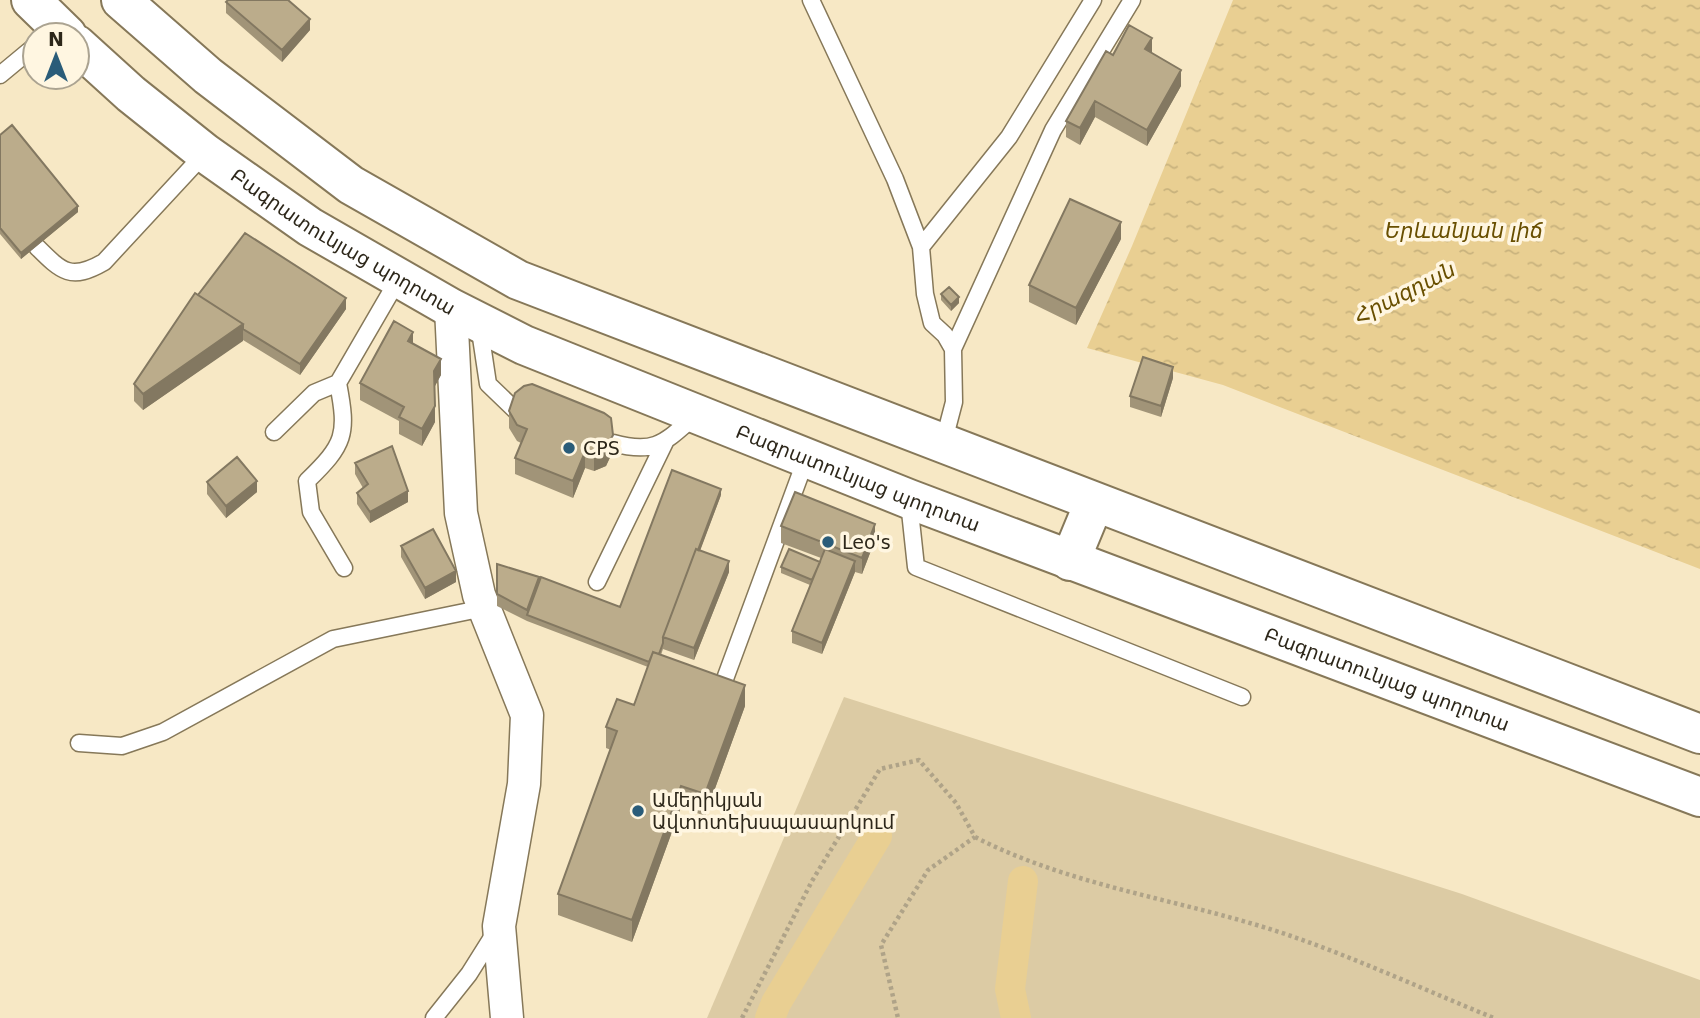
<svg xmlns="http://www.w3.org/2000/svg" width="1700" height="1018" font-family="'DejaVu Sans','Noto Sans Armenian',sans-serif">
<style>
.green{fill:#dccba4}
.water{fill:url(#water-ripples)}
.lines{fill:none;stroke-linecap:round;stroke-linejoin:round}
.canal{stroke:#e9cf92;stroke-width:30}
.service-casing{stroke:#867859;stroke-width:19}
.minor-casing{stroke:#867859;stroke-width:35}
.primary-casing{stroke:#867859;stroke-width:42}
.path{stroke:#afa388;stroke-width:4.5;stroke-dasharray:3.5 3.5;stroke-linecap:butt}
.service{stroke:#fff;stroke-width:16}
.minor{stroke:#fff;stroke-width:32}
.primary{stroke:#fff;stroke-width:38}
.wall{fill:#a19478}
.shaded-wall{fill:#837861}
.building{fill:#bbac8b;stroke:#837861;stroke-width:2}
.poi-dot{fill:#2a5c79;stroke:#fff6e1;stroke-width:2.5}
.labels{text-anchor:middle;stroke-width:7;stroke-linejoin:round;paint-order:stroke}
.street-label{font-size:19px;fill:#2d271a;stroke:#fff6e1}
.poi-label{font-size:19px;fill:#2d271a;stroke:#fff6e1;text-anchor:start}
.water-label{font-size:21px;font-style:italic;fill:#694f00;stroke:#fff6e1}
</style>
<defs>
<pattern id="water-ripples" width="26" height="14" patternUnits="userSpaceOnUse" patternTransform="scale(1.75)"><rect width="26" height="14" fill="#e9cf92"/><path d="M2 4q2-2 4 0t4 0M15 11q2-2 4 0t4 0" fill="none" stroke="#c8b27d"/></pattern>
</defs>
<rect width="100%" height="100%" fill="#f7e8c5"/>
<path class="green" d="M844 697 1462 894 1700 980V1018H707Z"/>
<path class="water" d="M1233 0H1700V569L1223 385 1087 348 1132 246Z"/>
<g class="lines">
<path class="canal" d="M770 1018 776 1003 877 836
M1016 1018 1010 989 1023 881"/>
<g class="service-casing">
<path id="service" d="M811 0 895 179 921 247 925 294 932 323 945 335 953 349 954 402 943 444
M0 75 35 46
M37 247C62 272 71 281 104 262L205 153
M921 247 1009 137 1093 0
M479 324 488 384 515 410
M953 349 1053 130 1132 0
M274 432 314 393 338 383
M613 443C656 455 665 442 696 415
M909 502 916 567 1242 697
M344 568 311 512 307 481C345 444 348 435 338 383L399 278
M597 582 665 442
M722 687 806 459
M79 743 122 746 163 732 333 639 484 608
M434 1018 469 974 496 931"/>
</g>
<g class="minor-casing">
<path id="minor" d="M451 308 461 513 479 595 527 715 524 784 499 926 507 1018"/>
</g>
<g class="primary-casing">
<g id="primary">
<path d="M31 0 67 35"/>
<path d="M121 0 208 76 351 185 518 280 1700 734"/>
<path id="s1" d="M77 45 131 94 205 153 310 227 451 308 524 345 909 499 1700 797"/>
<path d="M1070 561 1094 503"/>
</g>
</g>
<path class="path" d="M975 837C1074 888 1187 900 1291 936 1358 959 1427 991 1494 1018
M742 1018 812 881 880 769 919 760 956 803 975 837 928 870 881 945 898 1018"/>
<use href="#service" class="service"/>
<use href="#minor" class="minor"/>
<use href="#primary" class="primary"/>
</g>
<path class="wall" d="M226 2 310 30 282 62 226 13Z
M1152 53 1181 86 1147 146 1095 117 1080 145 1066 137V121L1113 55Z
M0 135 78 212 21 259 0 234Z
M1121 239 1076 325 1029 302V285Z
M941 294 959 303 951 311 941 300Z
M198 295 346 309 300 375 243 340 143 410 134 401V384Z
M413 344 441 375 434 387 435 422 422 446 399 434V421L360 400V383Z
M1173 378 1161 417 1130 407V396Z
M509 411 613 451 606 466 594 471 585 468 573 498 515 474V458L521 443 517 441 509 428Z
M355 463 408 502 370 523 357 504V493L363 488 355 474Z
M207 482 257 492 226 518 207 494Z
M721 495 700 550 729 572 694 660 663 649 661 655 745 706 705 816 681 807 632 942 558 915V894L611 750 606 748V727L634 705 648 667 527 621 497 606V564L539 583 620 607Z
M781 526 875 540 862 574 855 572 822 654 792 643V631L810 585 781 573V567L820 562 821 558 781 543Z
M401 546 456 582 425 599 401 557Z"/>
<path class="shaded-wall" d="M310 19V30L282 62V50Z
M1152 38V55L1145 49Z
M1181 70V86L1147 146V130Z
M1095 101V117L1080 145V128Z
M78 206V212L21 259V253Z
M1121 222V239L1076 325V308Z
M959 297V303L951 311V305Z
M346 298V309L300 375V364Z
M243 324V341L143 410V394Z
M413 332V348L408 341Z
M441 359V375L434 388V371Z
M1173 367V378L1161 417V406Z
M435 406V422L422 446V429Z
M613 435V451L606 466 594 471V455Z
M585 452V468L573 498V481Z
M257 481V492L226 518V506Z
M721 489V495L667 639 665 638Z
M408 491V502L370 523V512Z
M875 524V540L862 574V558Z
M729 561V572L694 660V648Z
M855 561V572L822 654V643Z
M456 571V582L425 599V588Z
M539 577V589L527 615V610Z
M745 685V706L705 816V794Z
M681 786V807L632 942V920Z"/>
<path class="building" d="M228 0H288L310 19 282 50 226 2Z
M1129 25 1152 38 1145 49 1181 70 1147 130 1095 101 1080 128 1066 121 1106 51 1113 55Z
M12 125 78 206 21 253 0 228V135Z
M1070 199 1121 222 1076 308 1029 285Z
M245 233 346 298 300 364 243 329V324L198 295Z
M949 287 959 297 951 305 941 294Z
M195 293 243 324 143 394 134 384Z
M394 321 413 332 408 341 441 359 434 371 435 406 422 429 399 417 404 407 360 383Z
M1143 357 1173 367 1161 406 1130 396Z
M532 384 604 413 611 418 613 435 606 449 594 455 585 452 573 481 515 458 527 429 517 425 509 411 515 393 524 386Z
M392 446 408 491 370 512 357 493 368 484 355 463Z
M237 457 257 481 226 506 207 482Z
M672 470 721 489 698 550 696 549 663 637V643L659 654 653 652 649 662 527 615 541 577 620 607Z
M795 492 875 524 862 558 781 526Z
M433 529 456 571 425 588 401 546Z
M696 549 729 561 694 648 663 637Z
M789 549 820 562 812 580 781 567Z
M825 549 855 561 822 643 792 631Z
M497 564 539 577 527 610 497 594Z
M653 652 745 685 705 794 681 786 632 920 558 894 617 731 606 727 617 699 634 705Z"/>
<g class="poi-dot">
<circle cx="569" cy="448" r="7"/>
<circle cx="828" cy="542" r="7"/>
<circle cx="638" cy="811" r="7"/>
</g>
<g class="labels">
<g class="street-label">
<text dy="7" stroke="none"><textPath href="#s1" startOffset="332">Բագրատունյաց պողոտա</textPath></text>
<text dy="7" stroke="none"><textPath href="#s1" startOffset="900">Բագրատունյաց պողոտա</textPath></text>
<text dy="7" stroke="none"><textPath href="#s1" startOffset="1466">Բագրատունյաց պողոտա</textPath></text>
</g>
<g class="poi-label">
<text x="583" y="455">CPS</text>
<text x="842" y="549">Leo's</text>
<text x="652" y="807">Ամերիկյան<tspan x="652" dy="22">Ավտոտեխսպասարկում</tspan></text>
</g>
<g class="water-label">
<text x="1464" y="238">Երևանյան լիճ</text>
<text transform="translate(1405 293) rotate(-27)" y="7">Հրազդան</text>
</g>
</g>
<g transform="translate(56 56)"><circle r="33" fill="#fff6e1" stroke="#aba391" stroke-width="2"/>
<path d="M0-5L12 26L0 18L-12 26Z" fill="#2a5c79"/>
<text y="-10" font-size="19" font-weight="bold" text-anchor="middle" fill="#2d271a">N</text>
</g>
</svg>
